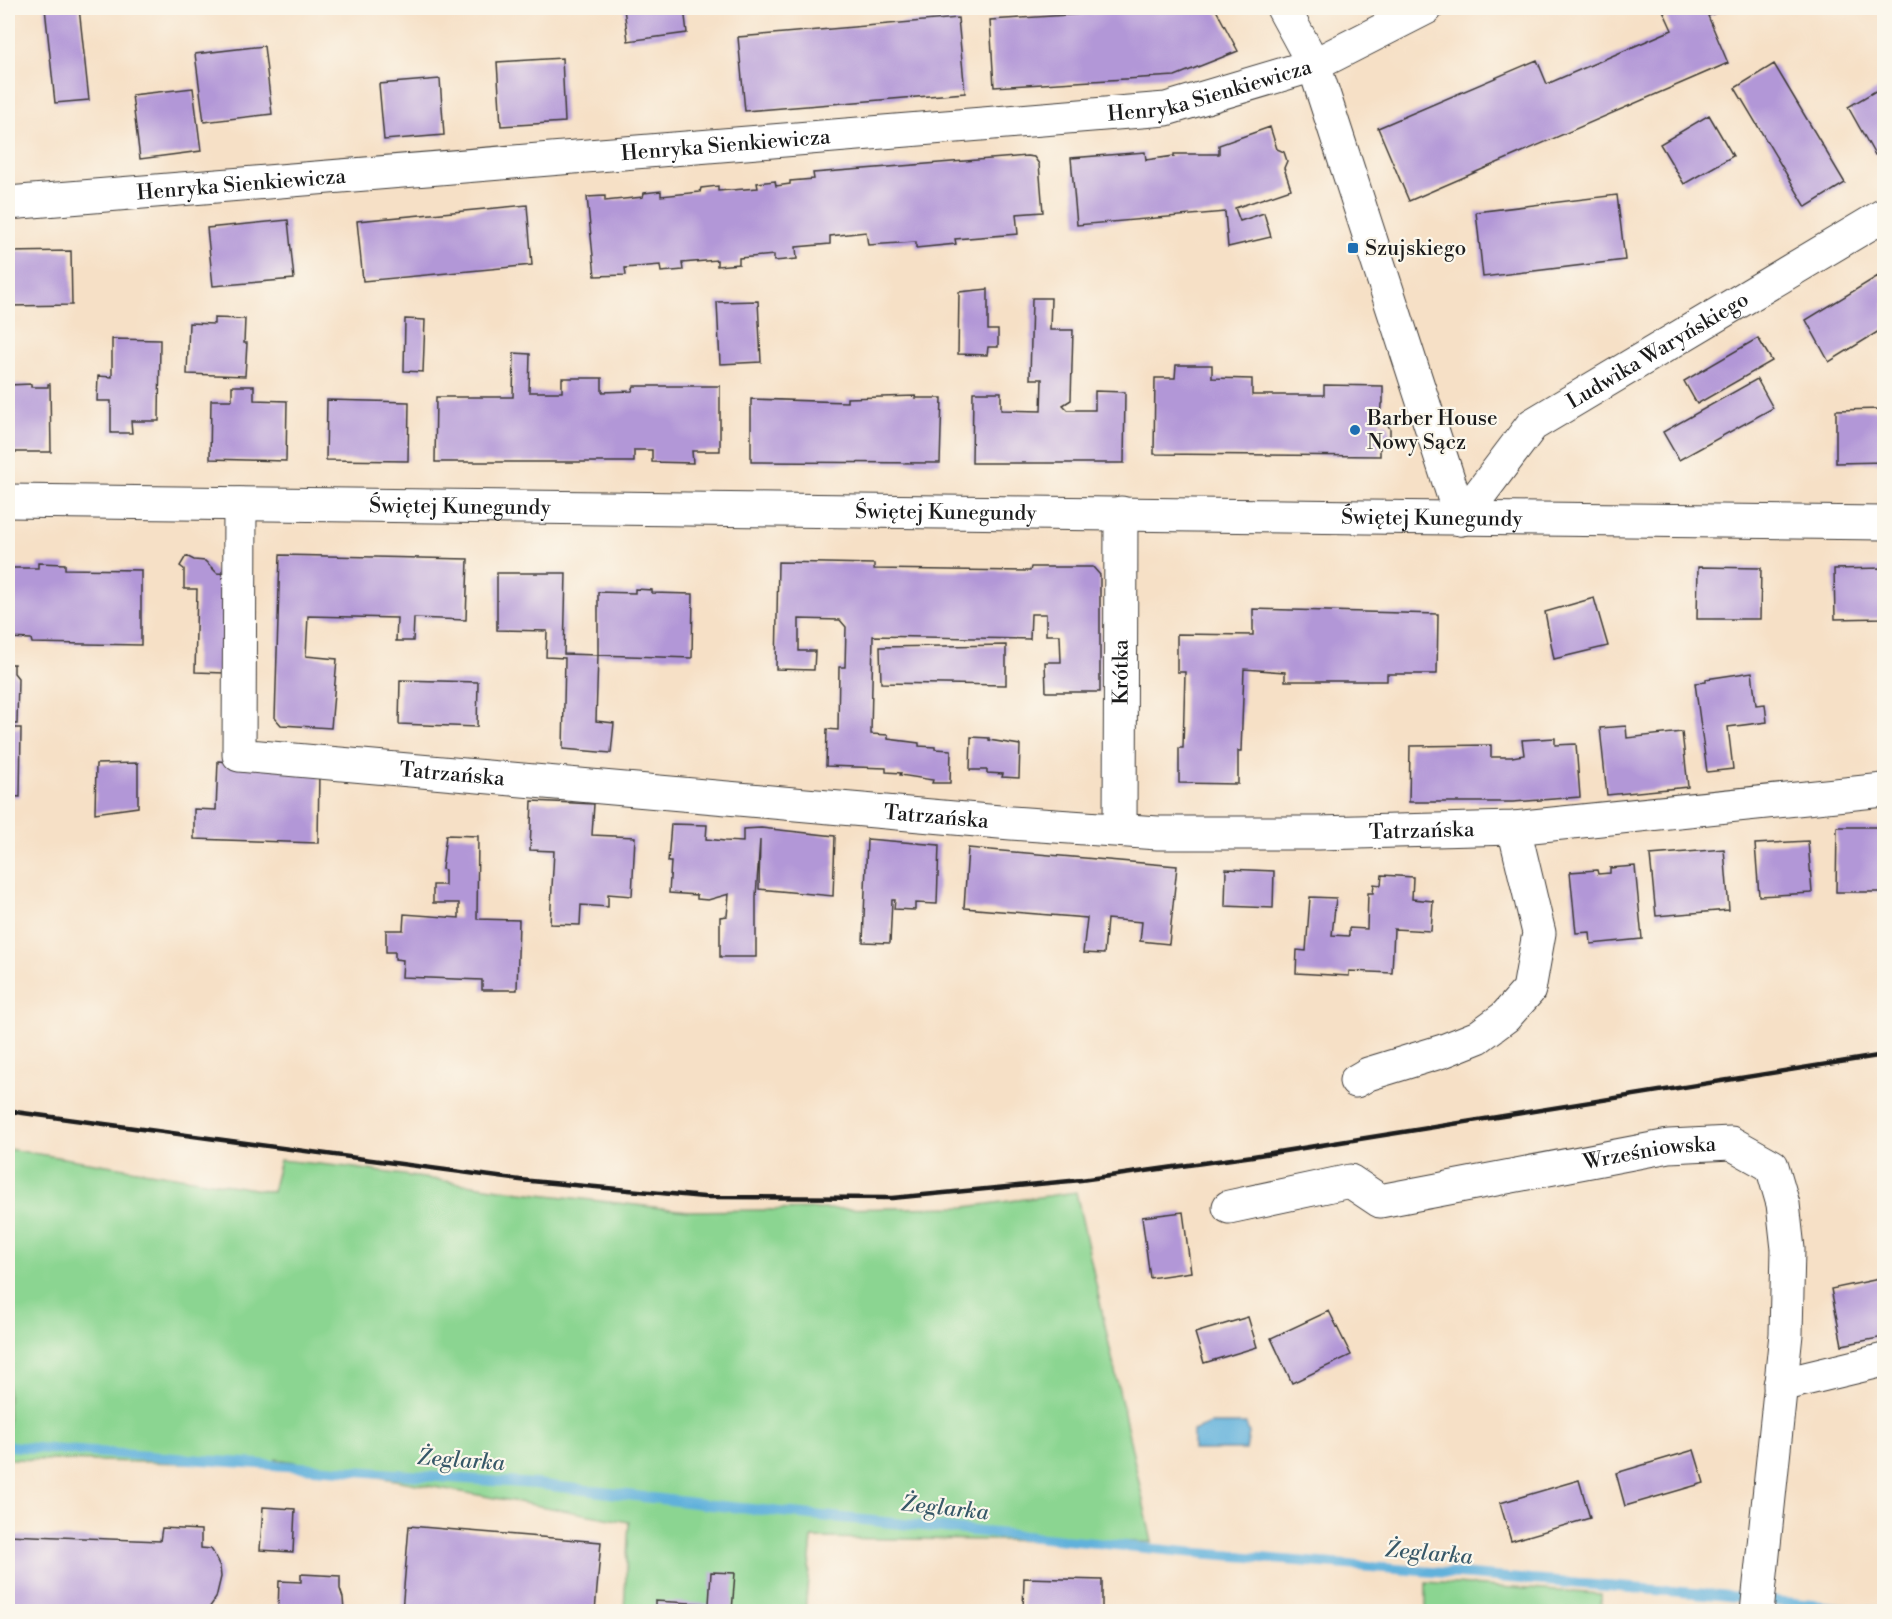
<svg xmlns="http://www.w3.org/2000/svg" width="1892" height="1619" font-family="'Libre Bodoni',serif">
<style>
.green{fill:#8bd591;stroke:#547856;stroke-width:1.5}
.water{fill:#60b1db;stroke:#3e667c;stroke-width:1.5}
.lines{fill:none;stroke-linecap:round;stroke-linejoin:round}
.stream{stroke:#60b1db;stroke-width:10}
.building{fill:#b297d7}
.minor-casing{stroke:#3d3936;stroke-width:35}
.tertiary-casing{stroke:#3d3936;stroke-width:35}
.minor{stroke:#fff;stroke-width:33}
.tertiary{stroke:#fff;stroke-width:33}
.rail{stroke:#1c1c1c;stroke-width:4.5}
.poi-dot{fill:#1f6fb2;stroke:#fbf7ec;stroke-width:2}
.labels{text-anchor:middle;stroke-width:4.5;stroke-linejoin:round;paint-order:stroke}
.street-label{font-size:21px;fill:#1c1c1c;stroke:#fbf7ec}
.poi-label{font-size:21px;fill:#1c1c1c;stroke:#fbf7ec;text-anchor:start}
.water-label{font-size:22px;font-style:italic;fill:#375868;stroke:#fbf7ec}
</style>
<rect width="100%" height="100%" fill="#fbf7ec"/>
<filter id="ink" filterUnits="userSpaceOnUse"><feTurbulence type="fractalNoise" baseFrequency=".0167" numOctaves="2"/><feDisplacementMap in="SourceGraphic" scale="12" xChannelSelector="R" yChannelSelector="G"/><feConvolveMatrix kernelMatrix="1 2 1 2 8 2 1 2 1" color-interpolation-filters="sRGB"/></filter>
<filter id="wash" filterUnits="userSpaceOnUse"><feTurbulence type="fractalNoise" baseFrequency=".008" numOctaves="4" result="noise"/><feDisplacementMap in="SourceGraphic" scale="24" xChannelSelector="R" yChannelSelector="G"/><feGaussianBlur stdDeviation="1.35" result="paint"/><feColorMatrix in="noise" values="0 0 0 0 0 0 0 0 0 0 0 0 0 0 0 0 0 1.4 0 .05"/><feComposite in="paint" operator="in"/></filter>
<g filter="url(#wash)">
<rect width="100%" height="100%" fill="#f6e0c6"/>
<path class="green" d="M8 1149 272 1192 280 1160 348 1167 521 1192 688 1211 966 1207 1076 1192 1152 1542 812 1538 805 1611H624L629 1522 289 1461 276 1459 275 1465 8 1459Z
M1426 1582 1601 1594V1611H1426Z"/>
<path class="water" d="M1210 1424H1246L1249 1433 1246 1450H1193V1431Z"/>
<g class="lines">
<path class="stream" d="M8 1446 535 1484 711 1505 1186 1552 1719 1595 1878 1612"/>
</g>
<g id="blocks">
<path class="building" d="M45 8H79L89 100 55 103Z
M624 8H684L687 33 628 41Z
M1178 8H1215L1238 51 1175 76 994 87 990 20Z
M1662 8H1727L1708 16 1728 63 1409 201 1378 128 1537 60 1547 84 1672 30Z
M958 18 965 93 745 111 738 37Z
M8 33 12 56 8 57Z
M264 46 272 114 204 122 195 54Z
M562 58 565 122 501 126 497 62Z
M1774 64 1845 183 1806 207 1735 88Z
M440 79 444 135 384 140 379 84Z
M1884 86V149L1875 155 1848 107Z
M193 88 201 151 140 159 132 95Z
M1709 115 1733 156 1684 184 1660 144Z
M1270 127 1277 149 1284 152 1287 161 1284 168 1291 189 1235 208 1240 221 1264 213 1271 237 1228 247 1225 212 1077 225 1071 158 1145 152 1146 160 1174 156V154H1219V145Z
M1027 156 1034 157 1039 164 1043 212 1016 214 1018 234 955 239 956 244 916 248V242L868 245 866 232 830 236V244L796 247 797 259 774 261V255L739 258V264L717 266V260L682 263 683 270 661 272 660 265 625 268 626 275 595 276 587 197 605 196V201L643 197 644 193 661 191V196L700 192 701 188 718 186V191L758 188 757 183 775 181 776 186 790 184V181L814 179 813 173Z
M1617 195 1625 260 1483 277 1476 212Z
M527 205 532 265 363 281 357 221Z
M288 220 294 279 213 286 207 228Z
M71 251 72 305 8 306V252Z
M1878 276 1884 286V328L1829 362 1806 320Z
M988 289V330H998V347H988L987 355 958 354 959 292Z
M1032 298H1051L1050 330H1073L1071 400 1063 405 1068 410H1095V391L1125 392 1124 463H972L973 392H1001V410L1041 411 1042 379H1030Z
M758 301 761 362 720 364 717 302Z
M214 318 245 319 244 343H247L245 376 187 374 189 323 214 324Z
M405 319 425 320 423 372 404 371Z
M1758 338 1772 361 1697 404 1684 381Z
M112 339 160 340 159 421H131L132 433H111V401H97L98 376 112 377Z
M514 353 530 354 529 392H562V378H602V392L632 391 634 386H720V451H692L693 463 652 462V450H634V462H435L436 397H513Z
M1176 365H1212V378L1252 379V395H1324V385L1383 386V403L1381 404 1380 423H1387L1390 429V440L1386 445H1380V456L1154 454 1155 378H1175Z
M1757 379 1773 408 1679 460 1663 432Z
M31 384V387H48V384H50L51 452H8V385Z
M232 386H254V400L287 401 286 461 210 459 211 400H232Z
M916 396 915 398H942L940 463 751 462V399L847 402V398Z
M327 400 409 402 408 461 326 460Z
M1884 409V462L1836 463V410Z
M280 555 468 559 466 620 414 618 413 641H396L397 618 308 616 306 656 337 659 331 728 281 725 275 718Z
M186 556 194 560 205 561 217 573 228 574 225 673 195 672 197 589H184V569L180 566Z
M778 562 874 564V569L1030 571 1031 567H1093L1100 575V692H1046L1045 662H1061L1060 635H1046V614H1031L1030 639 873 636 871 734 888 735V739L919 743V746L935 747V749L951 750 950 783H932L933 780 900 775 901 773 886 772V768L826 766 827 729 838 730 839 667H845L846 627 840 620 799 619V651H815L814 670 776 669Z
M38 563 65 564V569L141 570V645L32 643 31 639 8 638V568H38Z
M1698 567 1761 568 1760 619H1697Z
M1884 568V618L1835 619 1834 569Z
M497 573H566L564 654 598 655 596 721 614 723 611 753 563 749 565 658 546 657 547 631 497 630Z
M635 589 652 590V593L693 594 692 658 598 655V592L635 593Z
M1594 598 1608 646 1554 659 1545 612Z
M1253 609 1438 614 1437 674H1387V681H1285V672L1244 669 1241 751H1238V784L1179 783V748H1183L1185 672H1177V634L1253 635Z
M1006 645V685L881 683 880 647Z
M8 664H14V673L18 678 17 724H8Z
M1752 672 1756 705 1765 704 1767 722 1728 727 1733 769 1707 772 1695 683 1706 682V679Z
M400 680 478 682 477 727 399 724Z
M1626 726 1627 738 1682 732 1688 787 1607 795 1600 728Z
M8 728H21L20 797 8 796Z
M971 737 989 738V740L1020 745 1019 778 1002 777 1003 774 987 773V770H970Z
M1555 738V745L1576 744 1580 797 1513 802H1409L1410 746 1491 745V757H1512L1524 755 1522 740Z
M218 761 319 770 318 843 194 839V809L216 810Z
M138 763V807L95 813 96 764Z
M532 801 594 804 592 835 635 837 632 896 608 894V907L581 905 580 925 550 924 554 851 530 850Z
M671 824 707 825 706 839 725 841 743 842V829L761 828 835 836 833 896 759 889 760 840 756 896V957H720V917L727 916 729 894 708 900 697 899V895L669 893 671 862H668Z
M1837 827H1884V892H1836Z
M446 835 478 836 477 919 519 920 517 990H482V980L402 977 403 960 395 959V952H386V930H403L404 914 459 918V903H433V885H445V870L442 869Z
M867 839 939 845 937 904 915 903V910L894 909 895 900H892L890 943 863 942Z
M1808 841 1812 893 1759 896 1755 844Z
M968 848 1177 866 1169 944 1140 941 1142 922 1107 919 1104 954 1083 953 1087 918 964 908Z
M1724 849 1729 910 1656 916 1650 855Z
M1635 866 1642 939 1591 944 1590 932 1576 933 1570 872 1597 870 1598 874 1610 873V868Z
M1226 869 1274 871 1273 908 1225 906Z
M1382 875 1413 877 1412 899 1433 901 1431 931 1394 929 1392 973 1349 971V976L1296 973 1297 950 1306 951 1310 897 1336 898 1332 935 1349 936V928L1367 929 1368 893H1373L1374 884 1381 885Z
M1183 1212 1191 1272 1150 1278 1142 1217Z
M1884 1278V1337L1842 1345 1831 1289Z
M1329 1311 1351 1355 1292 1383 1271 1338Z
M1248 1317 1257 1347 1204 1363 1195 1333Z
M1694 1450 1704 1483 1625 1506 1616 1473Z
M1579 1480 1590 1518 1511 1541 1500 1503Z
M263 1507 295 1509 293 1552 260 1550Z
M409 1526 601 1542 595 1611H402Z
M162 1528 201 1530V1548L211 1549 213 1552 220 1567 221 1577 216 1598 207 1611H61V1610L14 1608V1602L8 1601V1535L160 1541Z
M711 1572 735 1573 732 1611H655V1601L709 1604Z
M301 1574 340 1576V1589L343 1598 344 1611H278L279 1581 301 1582Z
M1024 1578 1102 1580V1611H1023Z"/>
</g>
</g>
<g filter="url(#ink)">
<use href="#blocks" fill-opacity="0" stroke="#3d3936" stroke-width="1.5"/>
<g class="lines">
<g class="minor-casing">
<g id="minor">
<path d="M1283 8 1314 65 1461 519"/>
<path id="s1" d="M8 203 1166 109 1314 65 1426 8"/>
<path id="s2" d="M240 504 239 755 1011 823 1158 833H1318L1514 828 1884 790"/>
<path id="s3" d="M1461 519 1532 425 1884 215"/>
<path id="s4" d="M1120 830 1121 513"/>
<path d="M1356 1081 1368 1074 1443 1051 1478 1037 1505 1017 1529 990 1539 933 1514 828"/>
<path id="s5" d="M1229 1207 1350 1181 1380 1201 1669 1146 1731 1143 1772 1166 1783 1204 1788 1249 1786 1334 1757 1612"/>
<path d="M1780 1385 1884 1360"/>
</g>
</g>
<g class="tertiary-casing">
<g id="tertiary">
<path id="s6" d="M8 501 1884 523"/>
</g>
</g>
<use href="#minor" class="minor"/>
<use href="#tertiary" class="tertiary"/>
<path class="rail" d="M8 1111 520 1180 704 1197 892 1198 1081 1180 1253 1156 1884 1055"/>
</g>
</g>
<g class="poi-dot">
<rect x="1347" y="242" width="12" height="12" rx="3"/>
<circle cx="1355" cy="430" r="6"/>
</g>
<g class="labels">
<g class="street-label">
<text dy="7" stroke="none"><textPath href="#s1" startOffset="1208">Henryka Sienkiewicza</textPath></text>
<text dy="7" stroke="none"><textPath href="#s1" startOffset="720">Henryka Sienkiewicza</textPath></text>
<text dy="7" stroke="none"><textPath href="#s1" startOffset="234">Henryka Sienkiewicza</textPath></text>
<text dy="7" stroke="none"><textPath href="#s3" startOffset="264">Ludwika Waryńskiego</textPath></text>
<text dy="7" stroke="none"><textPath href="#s6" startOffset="452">Świętej Kunegundy</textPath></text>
<text dy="7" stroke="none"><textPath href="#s6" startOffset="938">Świętej Kunegundy</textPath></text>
<text dy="7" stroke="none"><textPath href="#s6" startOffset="1424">Świętej Kunegundy</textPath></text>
<text dy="7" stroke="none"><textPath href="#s4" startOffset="158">Krótka</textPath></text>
<text dy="7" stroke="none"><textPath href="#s2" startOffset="465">Tatrzańska</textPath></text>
<text dy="7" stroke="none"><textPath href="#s2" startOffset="951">Tatrzańska</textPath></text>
<text dy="7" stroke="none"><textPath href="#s2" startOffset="1437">Tatrzańska</textPath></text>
<text dy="7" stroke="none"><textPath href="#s5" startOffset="434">Wrześniowska</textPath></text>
</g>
<g class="poi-label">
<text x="1365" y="255">Szujskiego</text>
<text x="1367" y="425">Barber House<tspan x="1367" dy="24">Nowy Sącz</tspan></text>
</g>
<g class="water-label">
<text transform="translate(461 1459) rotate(4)" y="8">Żeglarka</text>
<text transform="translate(945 1507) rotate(6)" y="8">Żeglarka</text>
<text transform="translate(1429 1552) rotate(5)" y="8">Żeglarka</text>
</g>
</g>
<rect width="1892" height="1619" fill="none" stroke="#fbf7ec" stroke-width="30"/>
</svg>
